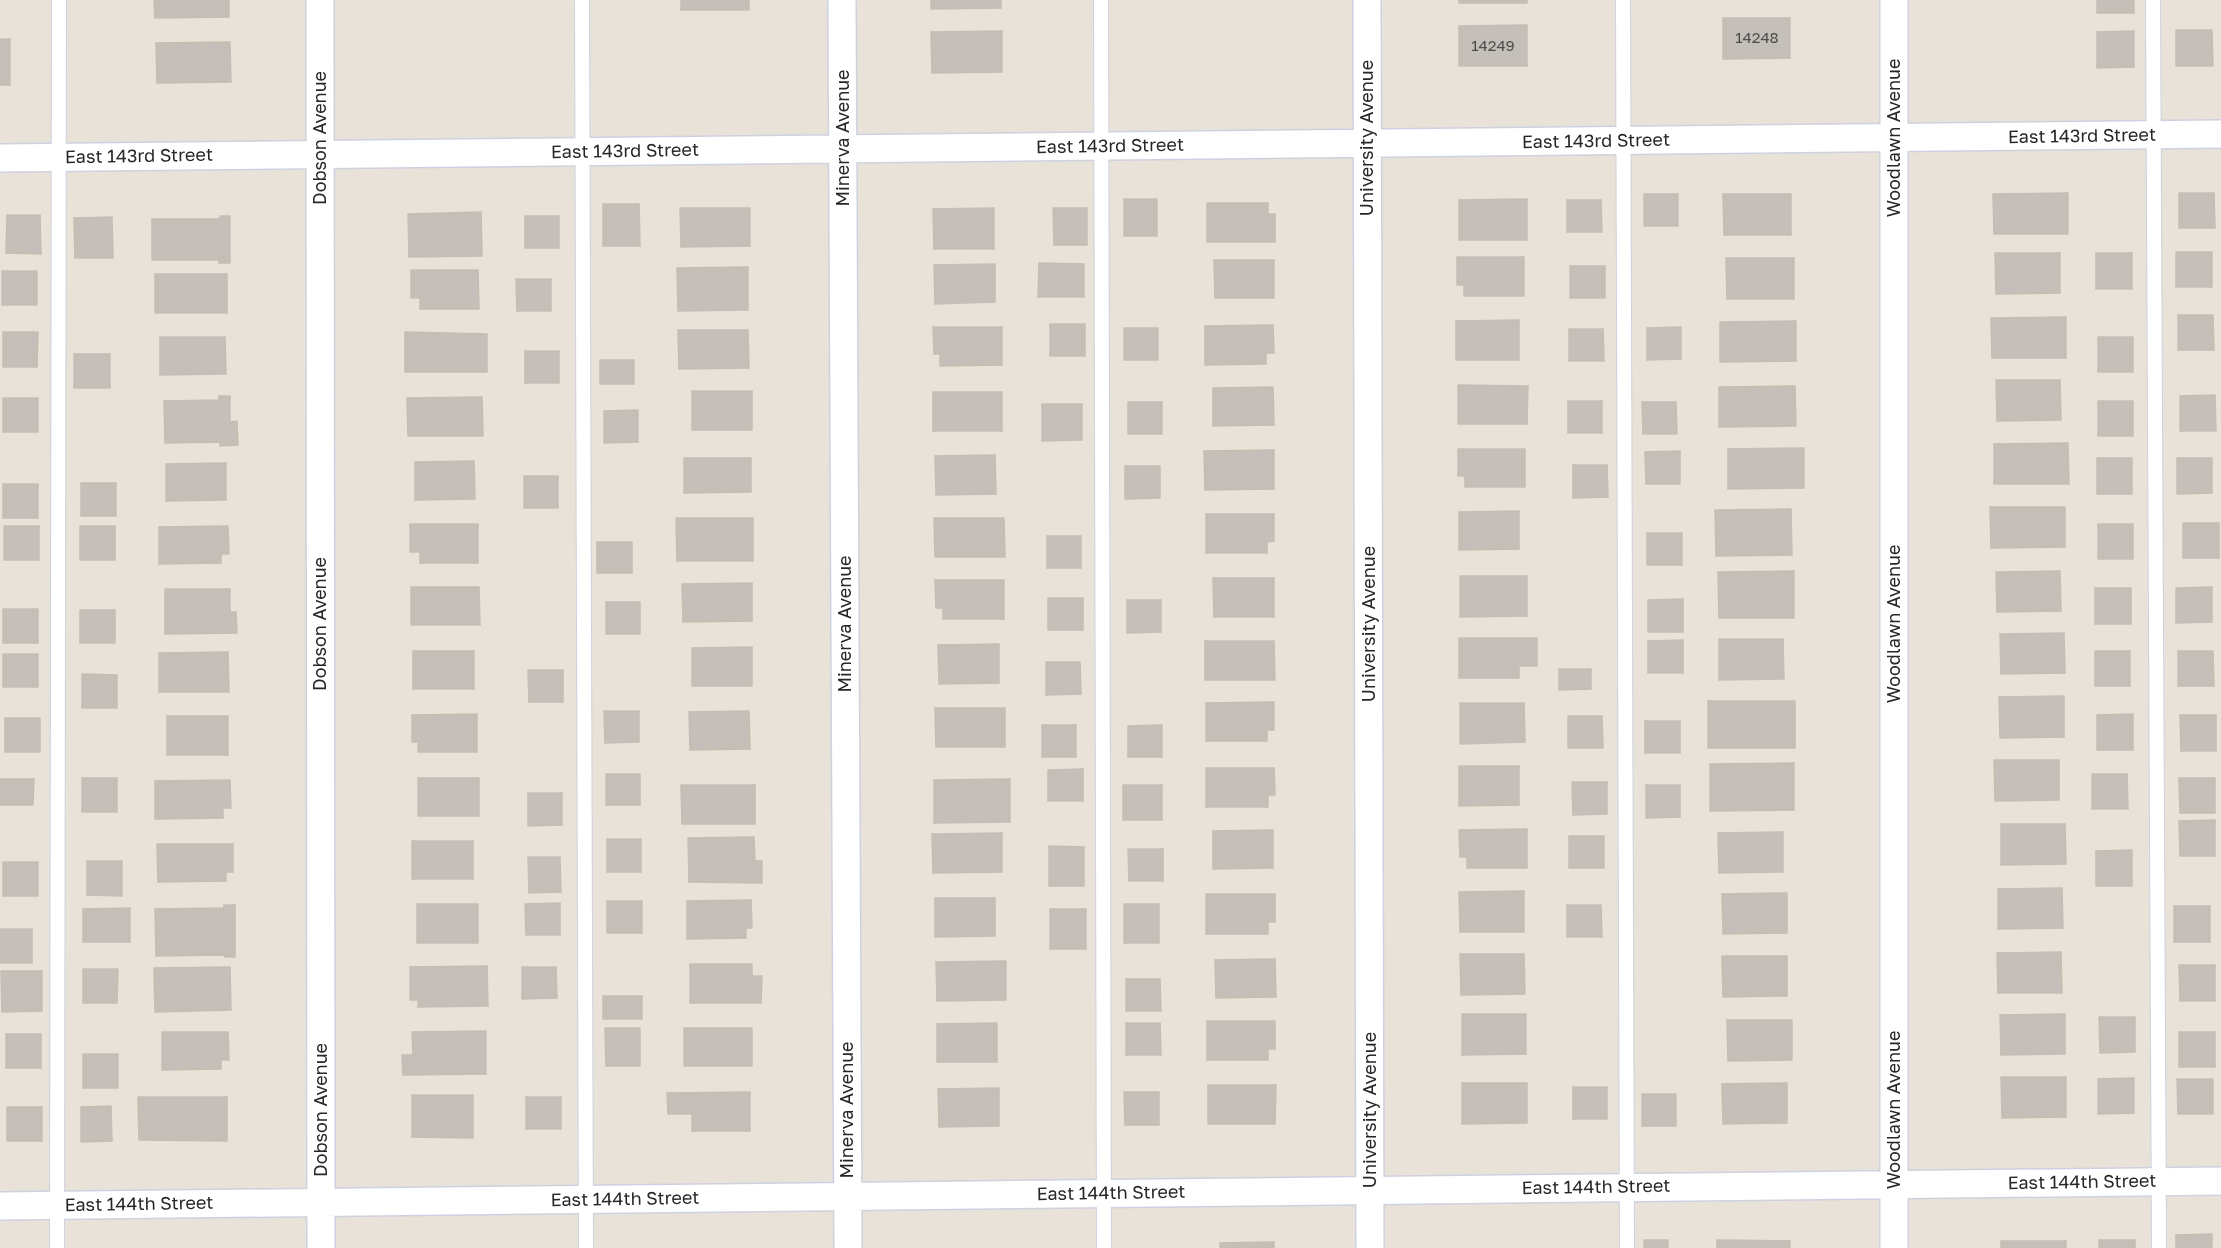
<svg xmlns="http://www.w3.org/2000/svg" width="2221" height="1248" font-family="'Golos Text',sans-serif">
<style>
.building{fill:#c4bfb8;stroke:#c4beb2;stroke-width:1.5}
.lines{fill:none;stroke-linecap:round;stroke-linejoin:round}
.service-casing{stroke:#ced1e0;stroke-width:16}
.minor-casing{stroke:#ced1e0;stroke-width:30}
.service{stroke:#fff;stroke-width:14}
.minor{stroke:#fff;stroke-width:27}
.labels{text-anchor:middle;stroke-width:6;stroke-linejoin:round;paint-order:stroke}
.number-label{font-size:15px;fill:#4e4d4b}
.street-label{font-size:18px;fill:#272727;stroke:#fff}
</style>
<rect width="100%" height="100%" fill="#e9e2d8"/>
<path class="building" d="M154 0H229V17L155 18Z
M681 0H749V10H681Z
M931 0H1001V8L931 9Z
M1459 0H1527V3H1459Z
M2097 0H2134V13H2097Z
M1723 18H1790V58L1723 59Z
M1527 25V66H1459V26Z
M2176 30H2212L2213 66H2176Z
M1002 31V72L932 73 931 32Z
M2134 31V67L2097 68V32Z
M0 39H10V85H0Z
M230 42 231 82 157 83 156 43Z
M2068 193V234H1994L1993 194Z
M2179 193H2214L2215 228H2179Z
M1644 194H1678V226H1644Z
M1723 194H1791V235H1724Z
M1124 199H1157V236H1124Z
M1527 199V240H1459V200Z
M1567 200H1601L1602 232H1567Z
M1207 203H1268V214H1275V242H1207Z
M603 204H639L640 246H603Z
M680 208H750V246L681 247Z
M994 208V249H934L933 209Z
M1053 208H1087V245H1054Z
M481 212 482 256 409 257 408 214Z
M7 215H40L41 254 6 253Z
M220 216H230V263H219V260H152V219H220Z
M525 216H559V248H525Z
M112 217 113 258H75L74 218Z
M2176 252H2212V287H2176Z
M1995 253H2060V293L1996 294Z
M2096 253H2132V289H2096Z
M1457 257H1524V296H1464V285H1457Z
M1726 258H1794V299H1727Z
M1214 260H1274V298H1215Z
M1039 263 1084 264V297H1038Z
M995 264V302L935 304 934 265Z
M1570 266H1605V298H1570Z
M748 267V310L678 311 677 268Z
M411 270H478L479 309H420V298H411Z
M2 271H37V305H2Z
M155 274H227V313H155Z
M516 279H551V311H517Z
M2178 315H2213L2214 350H2178Z
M2066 317V358H1992L1991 318Z
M1519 320V360H1456V321Z
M1796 321V361L1720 362V322Z
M1050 324H1085V356H1050Z
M1273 325 1274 353H1266V364L1205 365V326Z
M933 327H1002V365L940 366V354H934Z
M1681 327V359L1647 360V328Z
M1124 328H1158V360H1124Z
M1569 329H1603L1604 361H1569Z
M678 330H748L749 368 679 369Z
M3 332H38L37 367H3Z
M405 332 487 334V372H405Z
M160 337H225L226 374 160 375Z
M2098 337H2133V372H2098Z
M525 351H559V383H525Z
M74 354H110V388H74Z
M600 360H634V384H600Z
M1996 380H2060L2061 420 1997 421Z
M1458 385 1528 386 1527 424H1458Z
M1795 386 1796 426 1719 427V387Z
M1273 387 1274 425 1213 426V388Z
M692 391H752V430H692Z
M933 392H1002V431H933Z
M2215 395 2216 431H2180V396Z
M219 396H230V422L237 421 238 445 220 446V442L165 443 164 401 219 400Z
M482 397 483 436H408L407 398Z
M3 398H38V432H3Z
M1568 401H1602V433H1568Z
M2098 401H2133V436H2098Z
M1128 402H1162V434H1128Z
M1642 402H1676L1677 434H1643Z
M1042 404H1082V440L1042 441Z
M638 410V442L604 443V411Z
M2068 443 2069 484H1994V444Z
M1804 448V488L1728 489V449Z
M1458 449H1525V487H1465V476H1458Z
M1274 450V489L1205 490 1204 451Z
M1680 451V484H1646L1645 452Z
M995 455 996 494 936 495 935 456Z
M684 458H751V492L684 493Z
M2097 458H2132V494H2097Z
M2177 458H2212V493L2177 494Z
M474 461 475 499 415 500V462Z
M226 463V500L166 501V464Z
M1573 465H1607L1608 497 1573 498Z
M1125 466H1160V498L1125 499Z
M524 476H558V508H524Z
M81 483H116V516H81Z
M3 484H38V518H3Z
M1990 507H2065V547L1991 548Z
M1791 509 1792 555 1716 556 1715 510Z
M1519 511V549L1459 550V512Z
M1206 514H1274V541L1267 542V553H1206Z
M676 518H753V561H677Z
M934 518H1004L1005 557H935Z
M2183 523H2219V558H2183Z
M410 524H478V563H420V552H410Z
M2098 524H2133V559H2098Z
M4 526H39V560H4Z
M80 526H115V560H80Z
M228 526 229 554H221V563L159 564V527Z
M1647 533H1682V565H1647Z
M1047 536H1081V568H1047Z
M597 542H632V573H597Z
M1794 571V618H1719L1718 572Z
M2060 571 2061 611 1997 612 1996 572Z
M1460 576H1527V616L1460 617Z
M1213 578H1274V617H1214Z
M935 580H1004V619H943V608H936Z
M752 583V621L683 622 682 584Z
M411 587H479L480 625H411Z
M2212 587V622L2176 623V588Z
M2095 588H2131V624H2095Z
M165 589H230V612H236L237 633 165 634Z
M1048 598H1083V630H1048Z
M1683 599V632H1648V600Z
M1127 600H1161V632L1127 633Z
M606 602H640V634H606Z
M3 609H38V643H3Z
M80 610H115V643H80Z
M2064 633 2065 673 2001 674 2000 634Z
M1459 638H1537V666H1519V678H1459Z
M1719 639H1783L1784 679 1719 680Z
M1683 640V673H1648V641Z
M1205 641H1274L1275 680H1205Z
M999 644V683L939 684 938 645Z
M752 647V686H692V648Z
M413 651H474V689H413Z
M2095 651H2130V686H2095Z
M2178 651H2213L2214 686H2178Z
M228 652 229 692H159V653Z
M3 654H38V687H3Z
M1046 662H1080L1081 694 1046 695Z
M1559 669H1591V689L1559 690Z
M528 670H563V702H529Z
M82 674 117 675V708H82Z
M2064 696V737L2000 738 1999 697Z
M1708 701H1795V748H1708Z
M1274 702V730H1267V741H1206V703Z
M1460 703H1524L1525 742 1460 744Z
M935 708H1005V747H936Z
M604 711H639V742L605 743Z
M749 711 750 749 690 750 689 712Z
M477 714V752H418V742H412V715Z
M2133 714V750H2097V715Z
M2180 715H2216V751H2181Z
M167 716H228V755H167Z
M1568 716H1602L1603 748H1568Z
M5 718H40V752H5Z
M1645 721H1680V753H1645Z
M1042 725H1076V757H1042Z
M1162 725V757H1128V726Z
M1994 760H2059V800L1995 801Z
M1794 763V810L1710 811V764Z
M1459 766H1519V805L1459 806Z
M1206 768H1274L1275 795H1268V807H1206Z
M1083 769V801H1048V770Z
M606 774H640V805H606Z
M2092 774H2127L2128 809H2092Z
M82 778H117V812H82Z
M418 778H479V816H418Z
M2179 778H2215V813H2180Z
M0 779H34L33 805H0Z
M1010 779V822L934 823V780Z
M230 780 231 808H223V818L155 819V781Z
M1572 782H1607V814L1573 815Z
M681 785H755V824H682Z
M1123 785H1162V820H1123Z
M1646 785H1680V817L1646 818Z
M528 793H562V825L528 826Z
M2215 820V856H2180L2179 821Z
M2001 824H2065L2066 864 2001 865Z
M1527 829V868H1467V857H1460L1459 830Z
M1273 830V868L1213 869V831Z
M1783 832V872L1719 873 1718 833Z
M1002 833V872L933 873 932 834Z
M1569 836H1604V868H1569Z
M754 837 755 861H762V883L689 882 688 838Z
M607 839H641V872H607Z
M412 841H473V879H412Z
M157 844H233V872H226V881L158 882Z
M1049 846 1084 847V886H1049Z
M1128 849H1163V881H1129Z
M2132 850V886H2096V851Z
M528 857H560L561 892 529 893Z
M87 861H122V896L87 895Z
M3 862H38V896H3Z
M2062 888 2063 928 1998 929V889Z
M1524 891V932H1460L1459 892Z
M1787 893V933L1723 934 1722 894Z
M1206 894H1275V922H1268V934H1206Z
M935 898H995V936L935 937Z
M751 900 752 928H746V938L687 939V901Z
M607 901H642V933H607Z
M560 903V935H526L525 904Z
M417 904H478V943H417Z
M1124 904H1159V943H1124Z
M224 905H235V957H225V955L156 956 155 909 224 908Z
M1567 905H1601L1602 937H1567Z
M2174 906H2210V942H2174Z
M130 908V942H83V909Z
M1050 909H1086V949H1050Z
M0 929H32V963H0Z
M2061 952 2062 993H1998L1997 953Z
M1460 954H1524L1525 994 1461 995Z
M1722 956H1787V996L1723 997Z
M1275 959 1276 997 1216 998 1215 960Z
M1006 961V1000L937 1001 936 962Z
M690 964H752V976H762L761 1003H690Z
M2179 965H2215V1001H2180Z
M487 966 488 1006 418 1007V1000H410V967Z
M230 967 231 1010 155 1012 154 968Z
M522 967H556L557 998 522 999Z
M83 969H118L117 1003H83Z
M1 971H42V1011L2 1012Z
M1126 979H1160L1161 1011H1126Z
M603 996H642V1019H603Z
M1462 1014H1526V1054L1462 1055Z
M2065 1014V1054L2001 1055 2000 1015Z
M2099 1017H2135V1052L2100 1053Z
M1727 1020H1792V1060L1728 1061Z
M1207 1021H1275V1049H1268V1060H1207Z
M997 1023V1062H937V1024Z
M1126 1023H1160L1161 1055H1126Z
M605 1028H640V1066H606Z
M684 1028H752V1066H684Z
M486 1031V1074L403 1075 402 1055H413L412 1032Z
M162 1032H228L229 1060H221V1069L162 1070Z
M2179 1032H2215V1067H2179Z
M6 1034H41V1068H6Z
M83 1054H118V1088H83Z
M2001 1077H2066V1117L2002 1118Z
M2134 1078V1113L2098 1114V1079Z
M2177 1079H2213V1114H2178Z
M1462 1083H1527V1123L1462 1124Z
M1787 1083V1123L1723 1124 1722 1084Z
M1208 1085H1276L1275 1124H1208Z
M1573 1087H1607V1119H1573Z
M999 1088V1126L939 1127 938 1089Z
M750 1092V1131H692V1114H668L667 1093Z
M1124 1092H1159V1125H1125Z
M1642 1094H1676V1126H1642Z
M412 1095H473V1138L412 1137Z
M138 1097H227V1141L139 1140Z
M526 1097H561V1129H526Z
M111 1106 112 1141 81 1142V1107Z
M7 1107H42V1141H7Z
M2212 1234V1248H2176V1235Z
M1644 1240H1668V1248H1644Z
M1717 1240 1790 1241V1248H1717Z
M2099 1240H2135V1248H2099Z
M2001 1241H2066V1248H2001Z
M1274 1242V1248H1220V1243Z"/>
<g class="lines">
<g class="service-casing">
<path id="service" d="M582 0 586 1248
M1101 0 1104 1248
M1623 0 1627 1248
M2153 0 2159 1248
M57 1248 59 0"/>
</g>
<g class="minor-casing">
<path id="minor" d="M320 0 321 1248
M842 0 848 1248
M1367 0 1370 1248
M0 158 2221 134
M0 1206 2221 1181
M1894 1248V0"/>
</g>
<use href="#service" class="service"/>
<use href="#minor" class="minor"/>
</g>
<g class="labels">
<g class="number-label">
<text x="1757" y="43">14248</text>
<text x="1493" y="51">14249</text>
</g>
<g class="street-label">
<text transform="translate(2082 136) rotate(-1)" y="6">East 143rd Street</text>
<text transform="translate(320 138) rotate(-90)" y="6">Dobson Avenue</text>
<text transform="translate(843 138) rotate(-90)" y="6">Minerva Avenue</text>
<text transform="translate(1367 138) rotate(-90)" y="6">University Avenue</text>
<text transform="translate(1894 138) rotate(-90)" y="6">Woodlawn Avenue</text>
<text transform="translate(1596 141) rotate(-1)" y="6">East 143rd Street</text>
<text transform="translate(1110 146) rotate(-1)" y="6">East 143rd Street</text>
<text transform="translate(625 151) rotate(-1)" y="6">East 143rd Street</text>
<text transform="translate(139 156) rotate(-1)" y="6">East 143rd Street</text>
<text transform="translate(320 624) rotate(-90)" y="6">Dobson Avenue</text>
<text transform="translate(845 624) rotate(-90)" y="6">Minerva Avenue</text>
<text transform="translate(1369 624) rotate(-90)" y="6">University Avenue</text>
<text transform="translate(1894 624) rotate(-90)" y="6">Woodlawn Avenue</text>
<text transform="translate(321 1110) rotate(-90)" y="6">Dobson Avenue</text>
<text transform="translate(847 1110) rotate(-90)" y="6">Minerva Avenue</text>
<text transform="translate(1370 1110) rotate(-90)" y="6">University Avenue</text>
<text transform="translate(1894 1110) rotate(-90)" y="6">Woodlawn Avenue</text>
<text transform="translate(2082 1182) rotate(-1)" y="6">East 144th Street</text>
<text transform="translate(1596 1187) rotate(-1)" y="6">East 144th Street</text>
<text transform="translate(1111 1193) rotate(-1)" y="6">East 144th Street</text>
<text transform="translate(625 1199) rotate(-1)" y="6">East 144th Street</text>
<text transform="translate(139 1204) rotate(-1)" y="6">East 144th Street</text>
</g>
</g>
</svg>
